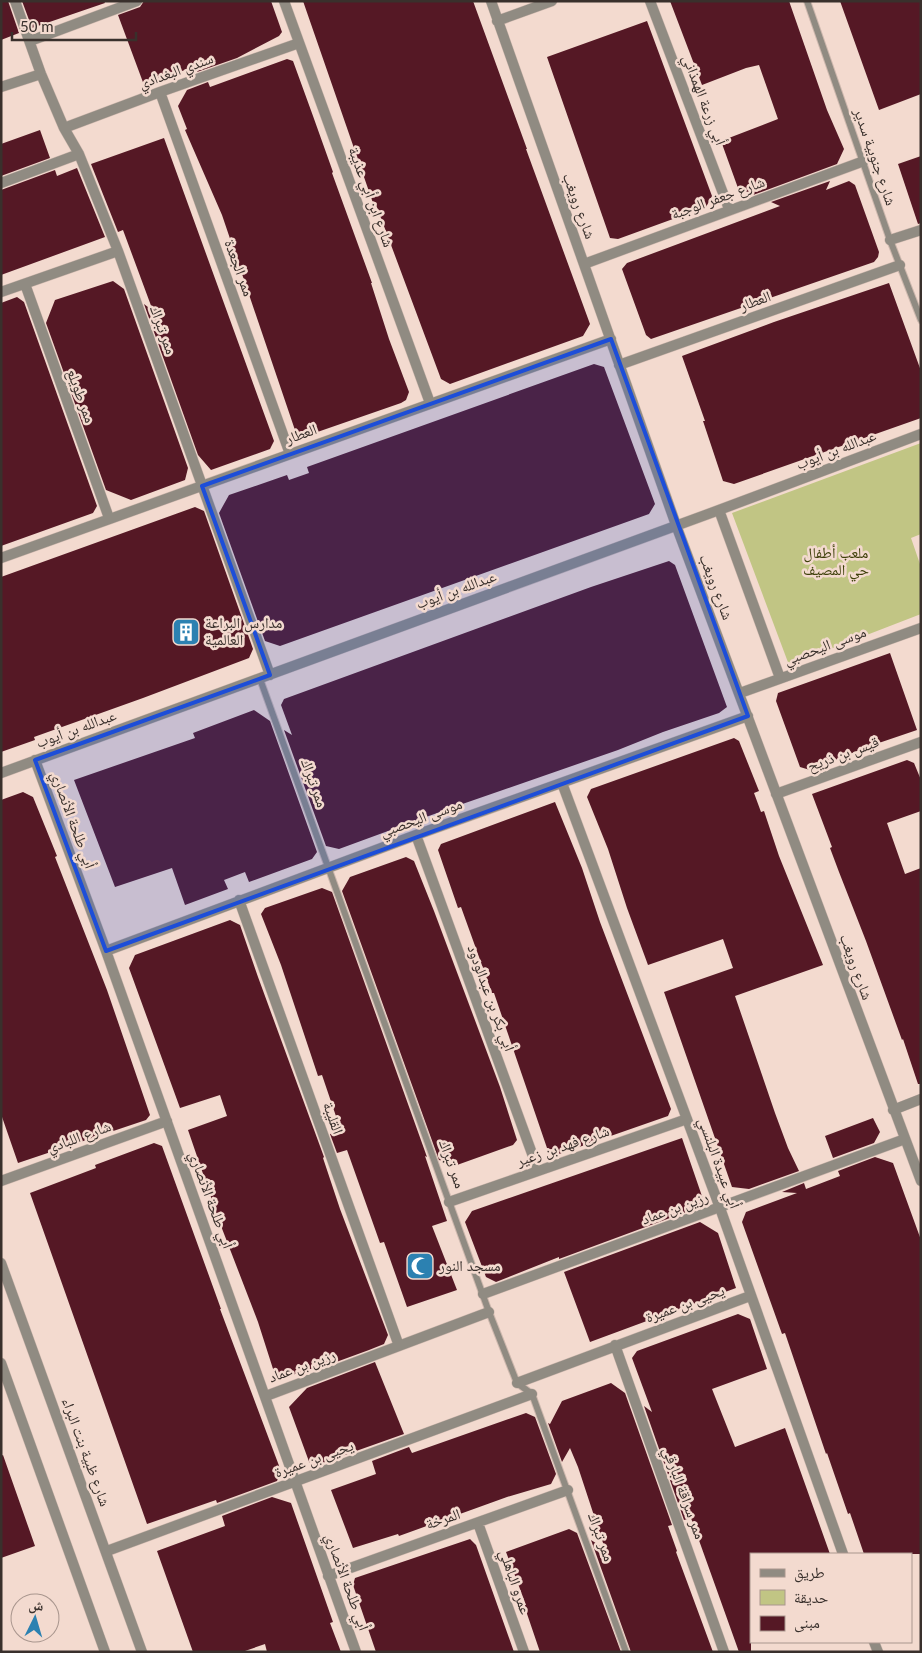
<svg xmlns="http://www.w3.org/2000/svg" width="922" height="1653" font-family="Lato,'Noto Naskh Arabic',sans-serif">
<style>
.green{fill:#c1c584}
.building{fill:#551825}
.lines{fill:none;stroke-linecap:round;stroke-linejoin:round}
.service-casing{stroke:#ceb8ae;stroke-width:8}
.minor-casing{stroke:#ceb8ae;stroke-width:11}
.tertiary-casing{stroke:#ceb8ae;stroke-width:11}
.service{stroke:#908b82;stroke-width:6}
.minor{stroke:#908b82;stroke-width:10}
.tertiary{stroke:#908b82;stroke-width:10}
.marked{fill:#1d4ed8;fill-opacity:0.2;stroke:#1d4ed8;stroke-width:4;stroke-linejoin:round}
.labels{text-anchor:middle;stroke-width:5;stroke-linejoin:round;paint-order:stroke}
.street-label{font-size:15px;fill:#39302c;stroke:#f3dacf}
.park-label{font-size:15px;fill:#3e400a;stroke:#f3dacf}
.poi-label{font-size:15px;fill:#39302c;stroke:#f3dacf;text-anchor:start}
</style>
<rect width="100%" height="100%" fill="#f3dacf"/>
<path class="green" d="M921 443V534L911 538 921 567V614L789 665 732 513Z"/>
<path class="building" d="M1 1H8L19 33 1 40Z
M22 1H104L105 3 32 28Z
M144 1H271L282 32 279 36 237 58 197 72 201 64 144 85 118 15 140 7Z
M303 1H473L527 149H526L590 324 583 336 450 384 441 379 375 202 373 203Z
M670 1H789L827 110 844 149 837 164 753 195 738 188 721 141 778 119 759 65 746 68 702 85Z
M840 1H921V94L879 110Z
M647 21 712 196 706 207 618 239 610 238 547 57Z
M287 59 293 61 313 116 333 172 332 173 372 283H371L389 339 409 392 406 400 401 403 303 437 297 436 222 215 185 130 187 129 178 106 187 90 208 82 210 87Z
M40 130 50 158 1 176V144Z
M164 138 274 441 270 449 211 470 198 455 144 304 153 311 123 230 118 232 91 164Z
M921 156V223L918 224 898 164Z
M77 168 105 237 1 275V190L55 170 57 176Z
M830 181 826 190 849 181 855 185 879 252 878 257 874 262 651 339 646 335 622 269 627 263 780 206 771 202Z
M113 281 124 289 188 468 185 480 131 500 106 490 46 323 55 300Z
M889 283 921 371V418L734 484 723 481 703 421H705L682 356 774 322Z
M17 297 24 302 97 506 93 513 1 546V303Z
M594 364 604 367 655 504 649 514 280 646 265 641 219 513 229 495 287 475 289 480 309 473 307 467Z
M195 507 204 511 253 649 249 658 143 698 34 737 35 740 1 752V577Z
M669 561 675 565 727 707 719 713 663 732 618 750 448 809 339 849 326 846 284 730 292 735 281 705 284 699 591 587Z
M890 653 917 730 867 747 810 770 800 767 776 701 778 693Z
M254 710 270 721 317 852 312 859 249 882 245 872 224 880 228 889 185 905 172 868 115 887 74 780 195 738 193 733Z
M734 738 739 741 759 791 754 793 761 812 764 811 779 856 823 965 735 996 775 1113 788 1148 799 1171 749 1189 732 1187 664 992 733 968 723 939 648 965 627 908 608 849 587 797 591 789Z
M907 760 914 763 921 780V811L887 823 905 874 921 868V1084H918L903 1039 902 1040 866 941 839 872 830 848 832 847 812 794Z
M23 792 33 797 57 856 55 857 107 990 150 1115 146 1120 18 1163 1 1114V800Z
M555 802 582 868 600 922 671 1109 668 1116 559 1154 547 1148 494 993H492L461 907 458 908 438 850 441 844Z
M406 857 414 861 434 911 500 1087 517 1140 513 1145 457 1165 439 1160 342 891 350 877Z
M322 888 332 892 427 1157 425 1156 447 1221 432 1226 457 1290 407 1307 384 1242 380 1243 347 1150 337 1153 330 1134 341 1131 322 1075 318 1076 281 965 261 914 265 908Z
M230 920 240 925 258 977 324 1157 323 1158 340 1209 388 1335 384 1344 369 1350 328 1365 332 1362 286 1377 274 1372 258 1322 211 1200H212L188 1130 227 1116 220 1095 180 1108 129 968 135 955Z
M873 1118 880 1132 874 1143 833 1158 825 1136Z
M682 1138 705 1205 559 1259V1257L496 1282 486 1277 465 1222 472 1211Z
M154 1143 162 1146 221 1309H220L281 1471 277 1481 217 1503 216 1500 147 1524 30 1193 96 1168 95 1165Z
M875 1157 893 1163 921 1240V1554H864L850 1513 848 1514 827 1453 826 1454 785 1333 782 1334 742 1222 746 1212 797 1193 782 1192 804 1183 806 1189 840 1176 838 1171Z
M700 1222 718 1233 736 1288 590 1342 564 1272Z
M738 1314 750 1319 767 1369 712 1389 735 1447 785 1428 830 1554H751V1652H739L691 1518 684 1520 644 1406 652 1412 632 1358 637 1351Z
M375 1362 404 1434 311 1467 289 1407 307 1388Z
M611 1383 625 1393 672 1525 668 1526 677 1551 676 1552 713 1652H631L591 1540 605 1549 578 1467 570 1448 562 1462 548 1423 550 1424 562 1401Z
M526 1413 535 1417 556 1474 551 1484 507 1497 399 1536 398 1534 353 1548 331 1490 376 1474 372 1461 409 1447 412 1453Z
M3 1455 35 1546 1 1558V1456Z
M272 1497 291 1503 333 1622 330 1623 341 1652H267L265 1644 242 1652H193L157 1551 225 1526 222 1516Z
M569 1529 577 1533 621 1652H540L524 1605H526L506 1552Z
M470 1539 476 1545 514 1652H376L353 1585 355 1578Z"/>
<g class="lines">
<g class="service-casing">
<path id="service" d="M807 1 890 240 921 320
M260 679 489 1312 517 1383 532 1394 626 1652"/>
</g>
<g class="minor-casing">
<path id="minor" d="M15 1 41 74 64 128 79 154 118 251 270 675
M284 1 430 403
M491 1 676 525 921 1181
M650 1 729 209
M497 21 552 1
M30 41 137 1
M1 87 41 74
M160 92 290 454
M64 128 160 92 299 43
M1 183 79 154
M890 240 921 230
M584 264 864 161
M25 284 109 518
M1 292 118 251
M619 365 900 265
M719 510 780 678
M1 558 611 339
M740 693 921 628
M35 760 106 951 356 1652
M1 773 719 510 921 434
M562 783 720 1208 843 1554
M776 794 921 742
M416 835 538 1170
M239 900 399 1346
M106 951 416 835 748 716
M893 1110 921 1099
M1 1181 167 1121
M449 1202 687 1119
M483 1294 905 1139
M615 1345 724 1652
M517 1383 750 1296
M266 1396 489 1312
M478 1523 524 1652
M107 1551 532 1394
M328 1576 568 1490
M874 1642 878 1652"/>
</g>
<g class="tertiary-casing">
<path id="tertiary" d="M1 1263 142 1652
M1 1363 105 1652"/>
</g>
<use href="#service" class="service"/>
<use href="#minor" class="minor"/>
<use href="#tertiary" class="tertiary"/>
</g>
<path class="marked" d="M611 339 748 716 106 951 35 760 270 675 202 486Z"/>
<defs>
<g id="building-square" transform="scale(1.4375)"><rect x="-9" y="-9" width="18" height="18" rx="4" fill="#2c81b1" stroke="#f3dacf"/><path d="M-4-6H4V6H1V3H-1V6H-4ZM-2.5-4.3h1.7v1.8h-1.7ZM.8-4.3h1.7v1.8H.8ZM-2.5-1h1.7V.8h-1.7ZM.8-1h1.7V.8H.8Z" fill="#fff"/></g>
<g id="mosque-square" transform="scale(1.4375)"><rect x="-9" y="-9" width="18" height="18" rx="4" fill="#2c81b1" stroke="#f3dacf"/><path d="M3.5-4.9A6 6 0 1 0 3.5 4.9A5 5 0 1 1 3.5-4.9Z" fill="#fff"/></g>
</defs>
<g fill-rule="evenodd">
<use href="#building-square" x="186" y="632"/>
<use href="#mosque-square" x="420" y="1266"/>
</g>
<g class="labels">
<g class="street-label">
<text transform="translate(176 71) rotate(-20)" y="5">سندي البغدادي</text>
<text transform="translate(704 100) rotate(69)" y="5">أبي زرعة الهمذاني</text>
<text transform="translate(875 157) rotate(71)" y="5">شارع جنوبية سدير</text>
<text transform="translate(371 197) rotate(70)" y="5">شارع ابن أبي عذيبة</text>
<text transform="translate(718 198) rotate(-20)" y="5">شارع جعفر الوجبة</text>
<text transform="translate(579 206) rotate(70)" y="5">شارع رويغب</text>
<text transform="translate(239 268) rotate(70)" y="5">ممر الجعدة</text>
<text transform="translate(755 301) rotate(-20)" y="5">العطار</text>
<text transform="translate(163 330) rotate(70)" y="5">ممر تبراك</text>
<text transform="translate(81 396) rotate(70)" y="5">ممر طويلع</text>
<text transform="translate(301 434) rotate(-20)" y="5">العطار</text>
<text transform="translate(836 450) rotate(-21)" y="5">عبدالله بن أيوب</text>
<text transform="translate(716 587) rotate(69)" y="5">شارع رويغب</text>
<text transform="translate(456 590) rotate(-20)" y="5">عبدالله بن أيوب</text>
<text transform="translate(825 646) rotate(-20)" y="5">موسى اليحصبي</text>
<text transform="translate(76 729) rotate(-20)" y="5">عبدالله بن أيوب</text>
<text transform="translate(843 754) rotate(-20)" y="5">قيس بن ذريح</text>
<text transform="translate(314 783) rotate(70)" y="5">ممر تبراك</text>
<text transform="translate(421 818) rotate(-20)" y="5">موسى اليحصبي</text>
<text transform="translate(73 820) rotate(70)" y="5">أبي طلحة الأنصاري</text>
<text transform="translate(856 967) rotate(70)" y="5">شارع رويغب</text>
<text transform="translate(491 998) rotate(70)" y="5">أبي بكر بن عبدالودود</text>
<text transform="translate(333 1118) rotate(70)" y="5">القليبة</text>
<text transform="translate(79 1137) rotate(-20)" y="5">شارع اللبادي</text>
<text transform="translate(563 1146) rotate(-19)" y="5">شارع فهد بن زعير</text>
<text transform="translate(719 1163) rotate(70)" y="5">أبي عبيدة البلنسي</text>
<text transform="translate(452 1164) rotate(70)" y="5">ممر تبراك</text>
<text transform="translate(211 1200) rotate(70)" y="5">أبي طلحة الأنصاري</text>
<text transform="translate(675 1208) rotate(-20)" y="5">رزين بن عماد</text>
<text transform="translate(685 1304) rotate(-20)" y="5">يحيى بن عميرة</text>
<text transform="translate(302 1366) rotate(-20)" y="5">رزين بن عماد</text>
<text transform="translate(86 1452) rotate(70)" y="5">شارع ظبية بنت البراء</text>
<text transform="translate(314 1459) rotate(-20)" y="5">يحيى بن عميرة</text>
<text transform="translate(684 1493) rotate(70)" y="5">ممر سراقة البارقي</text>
<text transform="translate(443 1519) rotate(-19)" y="5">المرخة</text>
<text transform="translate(601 1537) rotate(70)" y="5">ممر تبراك</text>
<text transform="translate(347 1582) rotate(70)" y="5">أبي طلحة الأنصاري</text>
<text transform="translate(515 1582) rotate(71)" y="5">عمرو الباهلي</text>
</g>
<g class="park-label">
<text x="836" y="558">ملعب أطفال<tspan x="836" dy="17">حي المصيف</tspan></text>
</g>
<g class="poi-label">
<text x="205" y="628">مدارس البراعة<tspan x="205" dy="17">العالمية</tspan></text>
<text x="439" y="1271">مسجد النور</text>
</g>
</g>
<rect width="922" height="1653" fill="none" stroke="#39302c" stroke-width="5"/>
<rect x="750" y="1553" width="162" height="90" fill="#f3dacf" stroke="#a9968e"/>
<rect x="760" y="1569" width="25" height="8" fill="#908b82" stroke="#a9968e"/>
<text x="794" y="1578" font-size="15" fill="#39302c">طريق</text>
<rect x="760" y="1590" width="25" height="15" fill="#c1c584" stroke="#a9968e"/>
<text x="794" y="1603" font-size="15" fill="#39302c">حديقة</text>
<rect x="760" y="1616" width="25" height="15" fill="#551825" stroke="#a9968e"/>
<text x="794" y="1628" font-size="15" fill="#39302c">مبنى</text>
<g transform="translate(35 1618) rotate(5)"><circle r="24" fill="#f3dacf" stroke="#a9968e"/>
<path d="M0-4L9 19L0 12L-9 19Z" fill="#2c81b1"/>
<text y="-8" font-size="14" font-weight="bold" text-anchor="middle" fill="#39302c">ش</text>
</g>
<path d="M12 32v8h124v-8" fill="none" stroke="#39302c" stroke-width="2.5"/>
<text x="20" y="32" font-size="15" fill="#39302c" stroke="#f3dacf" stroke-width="4" paint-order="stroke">50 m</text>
</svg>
